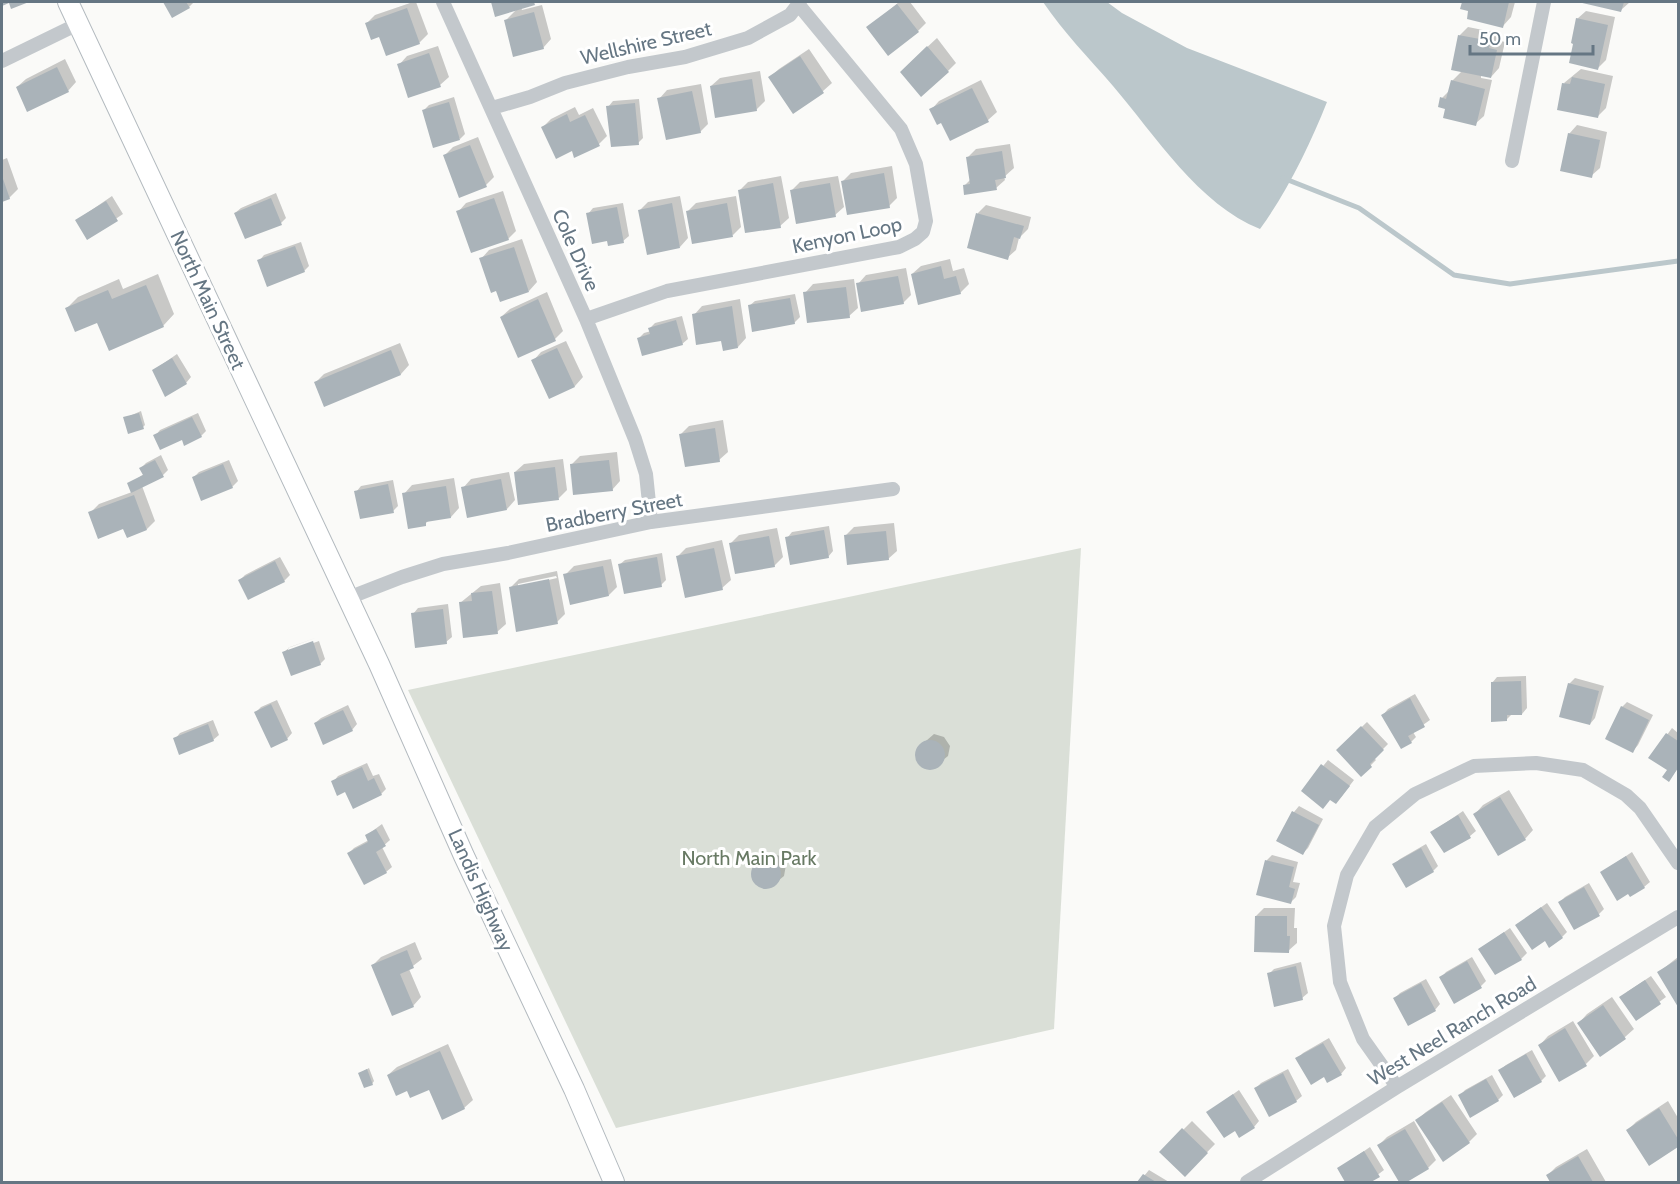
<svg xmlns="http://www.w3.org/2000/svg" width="1680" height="1184" font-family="Cabin,sans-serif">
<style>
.green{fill:#dadfd7}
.water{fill:#bbc7cb}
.shadow{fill:#0003;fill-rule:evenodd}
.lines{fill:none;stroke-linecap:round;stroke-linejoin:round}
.stream{stroke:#bbc7cb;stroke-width:5}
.building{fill:#aab3b9}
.secondary-casing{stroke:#b3babf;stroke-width:22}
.street{stroke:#c3c8cc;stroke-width:14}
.secondary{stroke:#fff;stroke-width:20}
.labels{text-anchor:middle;stroke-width:6;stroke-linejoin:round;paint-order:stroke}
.street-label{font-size:20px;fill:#657683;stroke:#fff}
.park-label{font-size:20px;fill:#687a64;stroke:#fff}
</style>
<rect width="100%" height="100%" fill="#fafaf8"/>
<path class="green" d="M1081 548 1054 1029 616 1128 408 690Z"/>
<path class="water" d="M1043 2H1107L1122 13 1187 48 1327 102C1310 145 1287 192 1260 229 1199 205 1155 135 1113 86 1089 58 1064 33 1043 2Z"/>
<path class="shadow" d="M165 2H194L189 7 172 16Z
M413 2H416L428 34 419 43 380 35 367 23 375 15Z
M492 2H536L521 7 522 10 542 5 551 39 543 48 505 21 517 9 496 15Z
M899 2H910L926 23 918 31 868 28Z
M1463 2H1515L1511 17 1503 26 1470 10 1462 8Z
M1583 2H1630L1621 10Z
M1586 11 1615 17 1606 60 1598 68 1577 19Z
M1468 27 1498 33 1497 40 1505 42 1499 68 1491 77 1481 75V78L1492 80 1484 116 1475 124 1447 108 1442 98 1450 90 1452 81 1462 71 1453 69 1460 35Z
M937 38 956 63 948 71 910 63Z
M438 46 449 77 440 85 399 65 407 56Z
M809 49 832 83 823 91 793 112 770 77 779 69Z
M65 59 76 82 68 91 17 87 26 79Z
M1581 69 1613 76 1606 108 1597 117 1564 83Z
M760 71 765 101 756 110 711 86 720 78Z
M981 80 997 112 988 120 942 121 931 110 939 101Z
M701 84 708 124 700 132 659 99 667 90Z
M454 97 465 134 460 139 424 110 429 105Z
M639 99 643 138 638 143 608 107 613 101Z
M575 107 579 115 593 108 607 136 599 144 572 149 543 127 551 119Z
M1577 125 1607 132 1600 168 1591 176 1569 134Z
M478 137 494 177 486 185 444 156 453 147Z
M1010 144 1014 168 1004 177 1005 180 996 188 964 186 971 179 967 158 976 149Z
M7 158 18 189 9 198 2 201V160Z
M892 166 897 198 889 206 843 181 851 173Z
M781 176 789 218 780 226 740 190 748 182Z
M838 176 844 207 835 215 791 191 800 182Z
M503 191 516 231 508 239 458 212 466 203Z
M276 193 286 218 281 223 235 213 241 208Z
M112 196 123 214 87 238 77 220Z
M680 196 688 238 680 247 640 210 648 202Z
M736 196 741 227 733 235 688 211 696 203Z
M623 203 629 236 623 241 588 214 593 208Z
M986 205 1031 217 1028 229 1019 238 1016 250 1007 258 968 247 978 213Z
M522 239 537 282 529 291 481 259 489 250Z
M301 242 309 266 304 271 259 261 264 255Z
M950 259 953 271 964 268 969 284 960 293 912 274 921 266Z
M906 268 911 295 903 303 858 284 866 275Z
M158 274 174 314 163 326 97 321 66 309 78 297 119 279 123 289Z
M854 279 858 308 849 316 805 293 813 284Z
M547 292 563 331 555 339 501 317 510 309Z
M795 294 800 317 794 323 749 306 755 301Z
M740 299 746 338 738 347 722 340 694 315 702 306Z
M682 316 688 339 682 344 639 338 644 333 651 331 650 328 655 323Z
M566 341 583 377 575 386 550 397 533 361 541 352Z
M400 343 409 365 401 374 325 405 316 382 324 374Z
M177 354 191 377 186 383 154 370Z
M141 411 145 425 143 427 125 418Z
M198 413 206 431 201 436H155L160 430Z
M723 420 728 452 719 460 681 434 689 426Z
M617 452 620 481 612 490 571 465 580 456Z
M161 455 168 470 163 475 142 486 155 521 147 529 124 527 90 513 99 504 132 492 129 484 144 474 141 468 146 463Z
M563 459 567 490 559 498 515 472 524 464Z
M229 460 238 481 232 487 194 477 199 472Z
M509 472 515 500 507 509 463 488 471 479Z
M454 478 459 508 451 517 429 520 425 524 404 494 412 485Z
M393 480 398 506 393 511 356 492 361 486Z
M894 523 897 551 888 559 845 536 854 527Z
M829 526 833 551 828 557 787 538 792 532Z
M777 528 783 557 774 566 731 543 739 535Z
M722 540 731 580 722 588 677 557 686 548Z
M662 553 666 580 661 585 619 565 625 560Z
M280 557 290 575 284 581 240 580 245 575Z
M611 559 617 587 609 595 565 575 574 566Z
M557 571 565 614 557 622 510 588 519 579ZM556 576 557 578 518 587V584Z
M500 583 506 624 497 632 460 603 481 586Z
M448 604 452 637 446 642 413 614 418 608Z
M318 637 288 648V652L319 641 325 659 320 664 284 652 290 647Z
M1526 676 1527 708 1522 714H1512L1507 719 1492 683 1497 677Z
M1575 678 1604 686 1595 718 1590 724 1569 684Z
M1415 694 1430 720 1413 732 1416 737 1411 742 1383 715 1388 709Z
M277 700 292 733 287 739 256 712 261 707Z
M1627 702 1653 715 1638 745 1633 751 1622 707Z
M348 705 357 724 352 730 315 723 321 718Z
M213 720 219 735 213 740 175 739 180 733Z
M1367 722 1388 744 1374 758 1376 760 1361 775 1338 750Z
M1672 728 1678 733V768L1669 780V770L1651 757Z
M934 734 944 737 950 746 948 756 933 768 923 766 917 757 919 747Z
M1328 760 1354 780 1341 797 1331 799 1303 791Z
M367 763 373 776 379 774 386 789 381 794 346 790 333 782 338 776Z
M1509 790 1533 830 1525 839 1475 814 1483 805Z
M1299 806 1323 819 1308 848 1303 853 1278 840 1294 812Z
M1463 811 1476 831 1470 836 1444 851 1432 832Z
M382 824 390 840 382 847 392 867 386 872 349 853 354 848 369 840 367 835Z
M1426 844 1438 866 1433 871 1394 864 1400 859Z
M1632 852 1650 882 1644 887 1602 872Z
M770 854 781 856 786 865 784 876 769 888 759 885 753 877 755 865Z
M1272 855 1298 862 1293 882 1300 883 1296 897 1291 902 1258 894 1267 860Z
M1589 883 1604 909 1599 914 1560 902 1565 897Z
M1547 903 1567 932 1562 937 1517 925Z
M1264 908H1295L1294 928H1297V943L1288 951 1256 916Z
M1510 928 1527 953 1521 959 1495 973 1480 949Z
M415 942 422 959 409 969 421 997 413 1006 372 966 381 957Z
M1472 957 1486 981 1481 986 1441 978 1446 972Z
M1678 957V1004L1659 972Z
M1301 962 1308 993 1302 998 1269 974 1274 969Z
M1651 976 1666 997 1636 1019 1627 992Z
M1426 979 1440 1004 1435 1010 1395 998 1400 993Z
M1612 997 1634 1029 1625 1037 1600 1055 1579 1023 1587 1014Z
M1573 1021 1594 1056 1586 1064 1540 1045 1548 1036Z
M1329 1038 1346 1068 1341 1074 1324 1075 1297 1059 1303 1053Z
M448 1044 473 1100 464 1108 429 1088 388 1075 397 1067Z
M1532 1050 1546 1076 1541 1081 1500 1070 1506 1065Z
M369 1068 374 1081 372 1084 360 1073Z
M1288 1069 1302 1096 1296 1101 1256 1088 1261 1083Z
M1492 1075 1503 1095 1498 1100 1460 1096 1465 1090Z
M1239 1090 1259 1121 1254 1127 1235 1129 1208 1112Z
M1451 1095 1477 1134 1469 1142 1417 1120 1426 1112Z
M1668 1101 1678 1118V1145L1650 1164 1627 1131 1636 1122Z
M1192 1121 1215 1144 1185 1175 1161 1152Z
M1414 1121 1436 1160 1428 1168 1401 1182 1379 1145 1387 1137Z
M1370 1147 1384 1170 1368 1182H1347L1338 1169Z
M1587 1149 1606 1182H1552L1548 1175 1556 1167Z
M1149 1170 1169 1182H1139Z"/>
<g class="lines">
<path class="stream" d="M1283 178 1359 208 1454 275 1510 284 1678 261"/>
</g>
<path class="building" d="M2 2H29L11 9 9 3 2 6Z
M163 2H186L190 8 172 18Z
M491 2H534L535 5 495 17Z
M1462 2H1509L1503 28 1467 19 1468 11 1460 9Z
M1578 2H1624L1621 12Z
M897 4 919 32 888 56 866 27Z
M407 8 420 44 386 56 379 37 371 40 365 23Z
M534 12 544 49 513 57 504 20Z
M1576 18 1608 25 1598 70 1569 63 1573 44 1571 43Z
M1458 35 1491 41 1489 48 1497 50 1491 78 1451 70Z
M927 46 949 72 921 97 900 72Z
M429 53 441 87 408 98 397 64Z
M800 56 824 93 793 114 768 77Z
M57 67 69 92 27 112 16 87Z
M1572 77 1605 84 1598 118 1557 110 1562 83 1570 84Z
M752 79 757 111 715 118 710 86Z
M1451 80 1485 89 1476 126 1443 118 1445 109 1438 107 1440 97 1446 99Z
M972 88 989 122 950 141 941 123 937 125 929 109Z
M692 91 701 133 666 140 657 98Z
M449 102 460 140 433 148 422 110Z
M635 103 639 145 611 147 606 106Z
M567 114 570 122 585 115 600 146 574 158 572 151 556 159 541 127Z
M1568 133 1600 140 1592 178 1560 171Z
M470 145 487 187 459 198 443 155Z
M1002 151 1006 178 995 180 997 190 964 195 963 185 970 184 966 157Z
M884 173 890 208 847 215 841 181Z
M2 176 10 199 2 202Z
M773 183 781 228 745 233 738 190Z
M830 183 836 217 796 224 790 190Z
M271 198 282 225 245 239 234 213Z
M494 198 509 240 471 253 456 211Z
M106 201 118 221 87 240 75 220Z
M672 203 680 248 647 255 638 210Z
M727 203 733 237 692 244 686 211Z
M617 207 624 243 608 246 607 241 592 244 586 213Z
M976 213 1024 226 1020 239 1014 237 1008 260 967 248Z
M295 246 305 272 267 287 257 260Z
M514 247 529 292 500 302 496 291 491 293 479 258Z
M941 266 944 279 956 276 961 294 918 305 911 274Z
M898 276 904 304 861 312 856 283Z
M146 285 164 327 109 351 97 323 75 332 65 308 108 290 112 299Z
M846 287 850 318 807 323 803 292Z
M790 298 795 324 752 332 748 305Z
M538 299 556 341 518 358 500 317Z
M732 306 738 348 723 351 721 341 696 345 692 314Z
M676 320 683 345 642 356 637 338 650 334 648 328Z
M557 348 575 387 549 399 531 360Z
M391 350 401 375 324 407 314 382Z
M172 358 187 384 165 397 152 370Z
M139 413 144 429 128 434 123 417Z
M192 417 202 437 184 446 182 440 160 450 153 435Z
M715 428 720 462 685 467 679 434Z
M155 460 164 477 131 493 127 483 143 475 139 468Z
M609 460 613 491 573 495 570 464Z
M223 464 233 488 201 501 192 477Z
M555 467 559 500 518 505 514 472Z
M501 479 507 510 467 518 461 487Z
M388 484 394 513 360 519 354 491Z
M446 486 451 518 426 522V526L408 529 402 493Z
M134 495 147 530 127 538 123 529 98 539 88 512Z
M824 530 829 558 790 565 785 537Z
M886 531 889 560 847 565 844 535Z
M769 536 775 567 735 574 729 543Z
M714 548 723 590 685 598 676 556Z
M657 557 662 587 624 594 618 564Z
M275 561 285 582 248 600 238 580Z
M603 566 609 596 570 605 563 574Z
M549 579 558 624 516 632 509 587Z
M492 591 498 634 463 638 459 602 472 601 471 593Z
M443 609 447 644 415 648 411 613Z
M313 641 321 665 291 676 282 652Z
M1521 681 1522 715H1507V721L1491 722V682Z
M1568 683 1599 691 1590 725 1559 717Z
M1410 698 1425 727 1408 736 1412 743 1401 749 1381 715Z
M271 704 288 740 271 748 254 712Z
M1621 706 1649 720 1633 753 1605 739Z
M343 710 353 731 323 745 314 723Z
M208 724 214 741 179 755 173 738Z
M1361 726 1384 750 1370 764 1372 767 1361 777 1336 750Z
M1666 733 1678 741V768L1669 782 1662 777 1667 770 1648 758Z
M915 755a15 15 0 1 1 30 0a15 15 0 1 1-30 0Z
M1321 764 1350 786 1336 804 1330 800 1323 809 1301 791Z
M362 767 368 781 374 778 382 795 353 809 345 792 337 796 331 781Z
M1500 797 1526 840 1498 856 1473 814Z
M1292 811 1319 825 1303 855 1276 841Z
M1458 815 1471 838 1444 853 1430 832Z
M376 829 386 846 376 852 387 873 364 885 347 853 368 842 365 835Z
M1421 848 1434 872 1406 888 1392 864Z
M1626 856 1645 888 1630 897 1628 894 1617 901 1600 872Z
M751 874a15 15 0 1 1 30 0a15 15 0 1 1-30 0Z
M1265 860 1294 867 1289 887 1295 889 1291 904 1256 895Z
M1584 887 1600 916 1574 930 1558 902Z
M1541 907 1563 938 1549 948 1545 941 1532 950 1515 925Z
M1255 916H1287V936H1290L1289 953 1254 952Z
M1504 932 1522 960 1495 975 1478 949Z
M407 950 414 968 400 974 414 1007 392 1016 371 965Z
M1678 959V1007L1657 972Z
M1467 961 1482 988 1454 1004 1439 977Z
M1296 966 1303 1000 1274 1007 1267 973Z
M1645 980 1661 1004 1636 1021 1619 997Z
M1421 983 1436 1011 1408 1026 1393 998Z
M1603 1005 1626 1039 1600 1057 1577 1023Z
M1565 1028 1587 1066 1559 1082 1538 1045Z
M1323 1043 1342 1075 1327 1083 1324 1077 1311 1085 1295 1058Z
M440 1051 465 1109 442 1120 429 1090 410 1098 407 1091 396 1096 387 1075Z
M1526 1054 1542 1082 1514 1098 1498 1070Z
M367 1069 373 1085 364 1088 358 1073Z
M1283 1073 1297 1102 1269 1117 1254 1088Z
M1486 1079 1499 1101 1470 1118 1458 1095Z
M1233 1094 1255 1128 1239 1138 1235 1131 1224 1138 1206 1112Z
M1442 1102 1470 1143 1443 1162 1415 1120Z
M1659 1108 1678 1139V1147L1649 1166 1626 1130Z
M1182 1128 1208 1153 1185 1177 1159 1152Z
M1405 1129 1429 1169 1407 1182H1399L1377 1145Z
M1364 1151 1380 1177 1371 1182H1345L1337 1168Z
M1578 1156 1593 1182H1550L1546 1175Z
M1143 1174 1156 1182H1137Z"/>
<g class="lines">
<g class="secondary-casing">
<path id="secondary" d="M68 2 379 664 464 856 574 1089 614 1182"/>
</g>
<path class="street" d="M443 2 586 319 635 439 646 474 651 522
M2 61 78 24
M492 108 530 97 565 83 628 67 685 57 748 38 790 15 800 2
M1512 161 1544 2
M586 319 667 291 899 247 915 239 923 232 926 221 916 164 901 129 798 4
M348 598 402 577 443 564 508 553 651 522 893 489
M1397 1087 1363 1039 1340 982 1334 926 1347 875 1375 827 1415 794 1474 766 1536 763 1583 770 1626 795 1640 808 1678 863
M1247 1182 1397 1087 1678 917"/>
<use href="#secondary" class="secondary"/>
</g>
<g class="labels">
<g class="street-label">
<text transform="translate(646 43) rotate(-13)" y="7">Wellshire Street</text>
<text transform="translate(847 235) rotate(-12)" y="7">Kenyon Loop</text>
<text transform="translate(576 250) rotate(66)" y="7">Cole Drive</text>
<text transform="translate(208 300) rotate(65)" y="7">North Main Street</text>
<text transform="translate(614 512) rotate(-11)" y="7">Bradberry Street</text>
<text transform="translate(481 890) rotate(66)" y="7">Landis Highway</text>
<text transform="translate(1452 1031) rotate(-31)" y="7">West Neel Ranch Road</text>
</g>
<g class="park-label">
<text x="749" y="865">North Main Park</text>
</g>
</g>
<rect width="1680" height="1184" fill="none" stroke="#657683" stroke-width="6"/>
<path d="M1470 45v9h123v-9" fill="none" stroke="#657683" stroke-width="3"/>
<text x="1479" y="45" font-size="18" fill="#657683" stroke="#ffffff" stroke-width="4.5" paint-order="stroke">50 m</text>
</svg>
